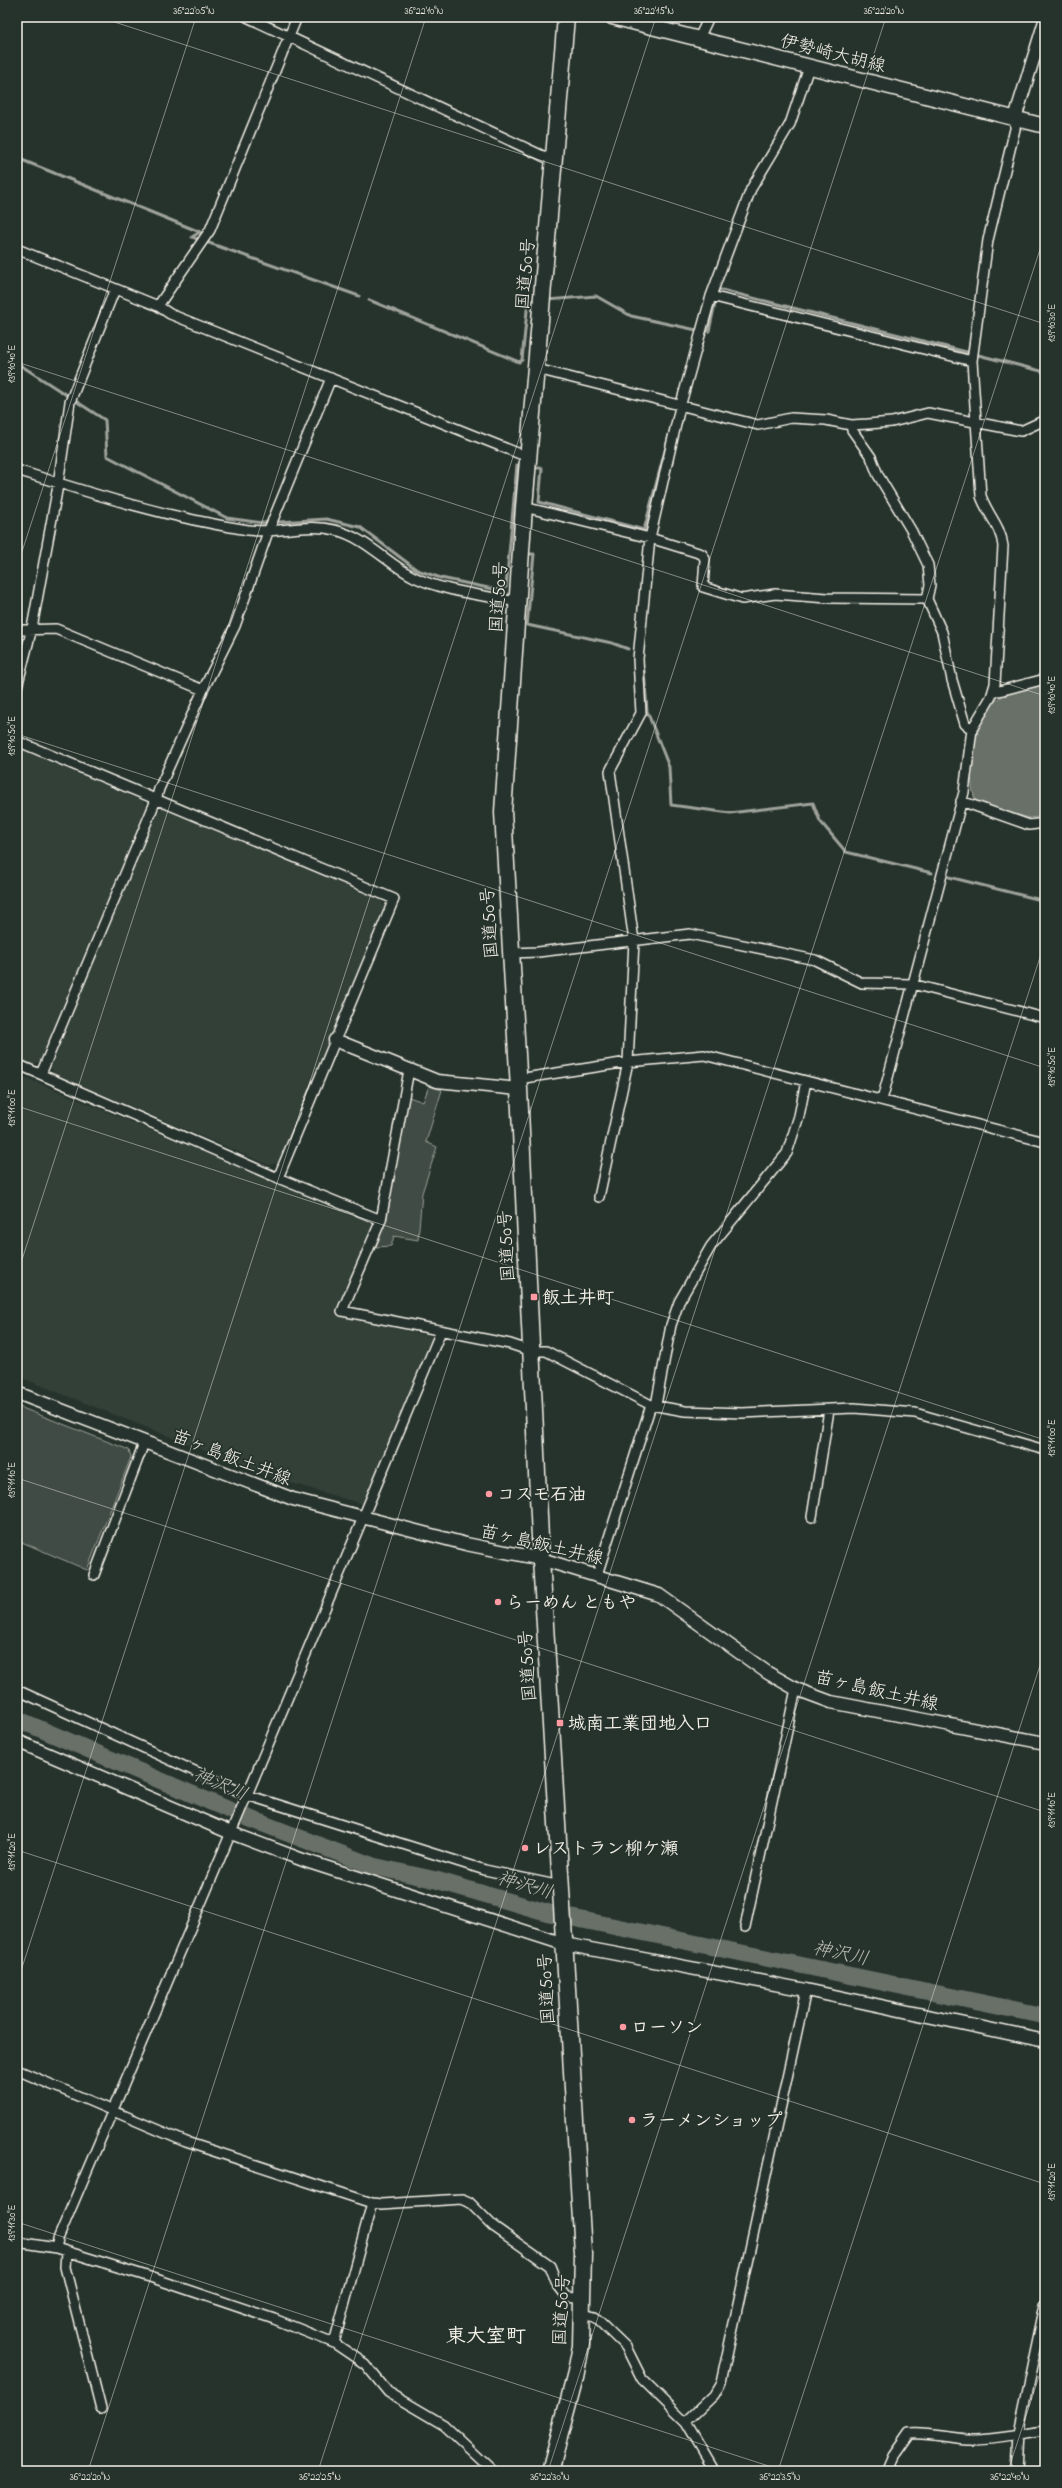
<svg xmlns="http://www.w3.org/2000/svg" width="1062" height="2488" font-family="'Indie Flower','Klee One',sans-serif">
<style>
.built{fill:#333f39}
.green{fill:#414b45;stroke:#9a9e96}
.water{fill:#676f68;stroke:#9fa39b}
.lines{fill:none;stroke-linecap:round;stroke-linejoin:round}
.stream{stroke:#9fa39b;stroke-width:3}
.river{stroke:#676f68;stroke-width:17}
.street-casing{stroke:#f4f1e8;stroke-width:12}
.secondary-casing{stroke:#f4f1e8;stroke-width:15}
.primary-casing{stroke:#f4f1e8;stroke-width:17}
.highway-casing{stroke:#f4f1e8;stroke-width:19}
.street{stroke:#26332d;stroke-width:9}
.secondary{stroke:#26332d;stroke-width:12}
.primary{stroke:#26332d;stroke-width:14}
.highway{stroke:#26332d;stroke-width:16}
.ticks{fill:none;stroke:#f4f1e8;stroke-width:1;stroke-opacity:0.45}
.poi-dot{fill:#ff9aa2;stroke:#26332d;stroke-width:1.5}
.labels{text-anchor:middle;stroke-width:3.5;stroke-linejoin:round;paint-order:stroke}
.street-label{font-size:18px;fill:#f4f1e8;stroke:#26332d}
.poi-label{font-size:18px;font-weight:bold;fill:#f4f1e8;stroke:#26332d;text-anchor:start}
.water-label{font-size:19px;font-style:italic;fill:#bcbdb5;stroke:#26332d}
.quarter-label{font-size:20px;font-weight:bold;fill:#f4f1e8;stroke:#26332d}
.neatline{fill:none;stroke:#f4f1e8;stroke-width:1.5}
.ticks-label{font-size:10px;text-anchor:middle;fill:#f4f1e8}
</style>
<rect width="100%" height="100%" fill="#26332d"/>
<filter id="ink" filterUnits="userSpaceOnUse"><feTurbulence type="fractalNoise" baseFrequency=".025" numOctaves="2"/><feDisplacementMap in="SourceGraphic" scale="8" xChannelSelector="R" yChannelSelector="G"/><feConvolveMatrix kernelMatrix="1 2 1 2 8 2 1 2 1" color-interpolation-filters="sRGB"/></filter>
<g filter="url(#ink)">
<path class="built" d="M17 747 143 801 147 807 40 1061 33 1065 17 1058Z
M165 809 382 901 384 908 278 1163 269 1165 54 1074 51 1067 156 812Z
M17 1074 370 1222 372 1225 336 1315 430 1336 433 1339 362 1504 271 1477 17 1376Z"/>
<path class="green" d="M429 1086 442 1090 426 1142 437 1147 422 1193 418 1240 394 1236 391 1246 376 1247 387 1218 406 1096 423 1102Z
M17 1406 129 1450 131 1457 87 1570 17 1540Z"/>
<path class="water" d="M1045 684V816L1029 818 976 802C965 777 974 723 993 703 1001 693 1032 688 1045 684Z"/>
<g class="lines">
<path class="stream" d="M17 158 200 232 192 237 359 296
M369 300 519 362 522 360 528 301 537 300
M547 300 596 296 631 316 706 332 709 331 718 290H722L1045 372
M17 363 105 420 107 456 227 518 263 523 326 519 360 527 417 570 441 578 498 590 506 587 517 465H521
M537 468H542L539 502 644 530 672 424
M530 554H534L527 625 612 643 628 649
M644 670 647 711 669 767 671 805 730 813 813 803 820 821 846 852 932 873
M949 877 1045 901"/>
<path class="river" d="M17 1719 248 1818 373 1866 436 1880 549 1913 1045 2016"/>
<g class="street-casing">
<path id="street" d="M247 17 545 157 554 158
M699 38 709 17
M17 249 158 306 170 314 520 454 529 455
M711 296 972 361
M158 306 210 230 297 17
M537 369 758 425 791 418 826 420 851 425 868 424 892 422 928 413 1021 431 1045 420
M851 425 852 430 871 457 878 475 911 530 928 565 930 585 927 599 942 632 952 680 965 724 972 729
M17 470C93 494 168 518 248 530 277 534 306 523 335 530 367 538 386 563 414 577 445 592 484 595 517 602
M524 507 650 538 702 554 705 559 703 587 742 599 775 594 827 598 927 599
M17 630 56 629 203 690
M17 687 32 628 57 491 70 402 115 289
M994 690 999 691 1045 679
M17 741 394 899 278 1178
M961 801 1029 825 1045 823
M511 953 538 952 690 934 815 960 862 983 912 984 1045 1018
M17 1064 278 1178 381 1220 342 1311 510 1344 531 1351H546L651 1405 685 1411 742 1413 854 1408 915 1413 1045 1450
M41 1074 156 800 159 789 203 690 235 626 268 532 331 378
M518 1079 628 1062 704 1055 1045 1142
M882 1100 964 792 972 729 991 697 995 684 1003 546C1001 526 987 514 981 496L972 361 988 240 1015 129V118
M599 1197 628 1062 634 941 610 771 641 713 638 659 650 538 680 407 711 296 751 189 790 124 809 67
M381 1220 409 1070
M656 1405 671 1325 679 1302 711 1246 787 1153 799 1116 806 1081
M812 1517 829 1410
M94 1575 144 1443
M597 1575 651 1405
M17 1690 247 1795 485 1870 561 1886
M745 1927 796 1689
M17 2070 186 2142 372 2203 381 2204 462 2199 469 2202 493 2226 550 2266 557 2284 567 2297 583 2299
M17 2242 56 2248 153 2278 274 2319 334 2343 365 2364 388 2392 444 2425 493 2471
M56 2248 58 2239 247 1795 441 1331
M66 2252 65 2267 101 2409
M583 2314 595 2317 626 2347 642 2379 686 2422 715 2471
M334 2343 372 2203
M686 2422 714 2395 721 2383 806 1990
M887 2471 893 2457 909 2434C929 2432 947 2438 968 2439 994 2440 1019 2433 1045 2430
M1016 2471 1018 2433 1045 2305"/>
</g>
<g class="secondary-casing">
<path id="secondary" d="M1015 118 1045 21
M335 1040 437 1081 519 1089
M17 1393 293 1499 466 1544 541 1559 659 1595 768 1673 796 1689 831 1702 1045 1743
M17 1741 231 1833 303 1860 564 1944 806 1990 1045 2041"/>
</g>
<g class="primary-casing">
<path id="primary" d="M612 17 1045 126"/>
</g>
<g class="highway-casing">
<path id="highway" d="M550 2471 575 2377 581 2346 583 2253 541 1559 519 1089 503 812 524 507 566 17"/>
</g>
<use href="#street" class="street"/>
<use href="#secondary" class="secondary"/>
<use href="#primary" class="primary"/>
<use href="#highway" class="highway"/>
</g>
</g>
<path class="ticks" d="M99 17 1045 324M17 362 1045 696M17 567 196 17M17 734 1045 1068M17 1106 1045 1440M17 1275 426 17M17 1478 1045 1812M17 1850 1045 2184M17 1983 656 17M17 2222 784 2471M88 2471 886 17M318 2471 1045 234M548 2471 1045 942M778 2471 1045 1650M1008 2471 1045 2358"/>
<g class="poi-dot">
<rect x="530" y="1293" width="8" height="8" rx="2"/>
<circle cx="489" cy="1494" r="4"/>
<circle cx="498" cy="1602" r="4"/>
<rect x="556" y="1719" width="8" height="8" rx="2"/>
<circle cx="525" cy="1848" r="4"/>
<circle cx="623" cy="2027" r="4"/>
<circle cx="632" cy="2120" r="4"/>
</g>
<g class="labels">
<g class="street-label">
<text transform="translate(833 53) rotate(14)" y="6">伊勢崎大胡線</text>
<text transform="translate(525 274) rotate(-85)" y="6">国道50号</text>
<text transform="translate(498 597) rotate(-86)" y="6">国道50号</text>
<text transform="translate(489 923) rotate(-94)" y="6">国道50号</text>
<text transform="translate(506 1246) rotate(-93)" y="6">国道50号</text>
<text transform="translate(232 1457) rotate(21)" y="6">苗ヶ島飯土井線</text>
<text transform="translate(542 1544) rotate(13)" y="6">苗ヶ島飯土井線</text>
<text transform="translate(527 1666) rotate(-94)" y="6">国道50号</text>
<text transform="translate(877 1690) rotate(13)" y="6">苗ヶ島飯土井線</text>
<text transform="translate(546 1989) rotate(-93)" y="6">国道50号</text>
<text transform="translate(561 2310) rotate(-87)" y="6">国道50号</text>
</g>
<g class="poi-label">
<text x="542" y="1303">飯土井町</text>
<text x="497" y="1500">コスモ石油</text>
<text x="506" y="1608">らーめん ともや</text>
<text x="568" y="1729">城南工業団地入口</text>
<text x="533" y="1854">レストラン柳ケ瀬</text>
<text x="631" y="2033">ローソン</text>
<text x="640" y="2126">ラーメンショップ</text>
</g>
<g class="water-label">
<text transform="translate(221 1783) rotate(23)" y="7">神沢川</text>
<text transform="translate(525 1884) rotate(16)" y="7">神沢川</text>
<text transform="translate(841 1952) rotate(12)" y="7">神沢川</text>
</g>
<g class="quarter-label">
<text x="486" y="2342">東大室町</text>
</g>
</g>
<rect width="1062" height="2488" fill="none" stroke="#26332d" stroke-width="44"/>
<rect x="22" y="22" width="1018" height="2444" class="neatline"/>
<g class="ticks-label">
<text x="194" y="14">36°22'05"N</text>
<text x="424" y="14">36°22'10"N</text>
<text x="654" y="14">36°22'15"N</text>
<text x="884" y="14">36°22'20"N</text>
<text transform="translate(1051 323) rotate(-90)" y="4">139°10'30"E</text>
<text transform="translate(11 364) rotate(-90)" y="4">139°10'40"E</text>
<text transform="translate(1051 695) rotate(-90)" y="4">139°10'40"E</text>
<text transform="translate(11 736) rotate(-90)" y="4">139°10'50"E</text>
<text transform="translate(1051 1067) rotate(-90)" y="4">139°10'50"E</text>
<text transform="translate(11 1108) rotate(-90)" y="4">139°11'00"E</text>
<text transform="translate(1051 1438) rotate(-90)" y="4">139°11'00"E</text>
<text transform="translate(11 1480) rotate(-90)" y="4">139°11'10"E</text>
<text transform="translate(1051 1810) rotate(-90)" y="4">139°11'10"E</text>
<text transform="translate(11 1852) rotate(-90)" y="4">139°11'20"E</text>
<text transform="translate(1051 2182) rotate(-90)" y="4">139°11'20"E</text>
<text transform="translate(11 2223) rotate(-90)" y="4">139°11'30"E</text>
<text x="90" y="2480">36°22'20"N</text>
<text x="320" y="2480">36°22'25"N</text>
<text x="550" y="2480">36°22'30"N</text>
<text x="780" y="2480">36°22'35"N</text>
<text x="1010" y="2480">36°22'40"N</text>
</g>
</svg>
